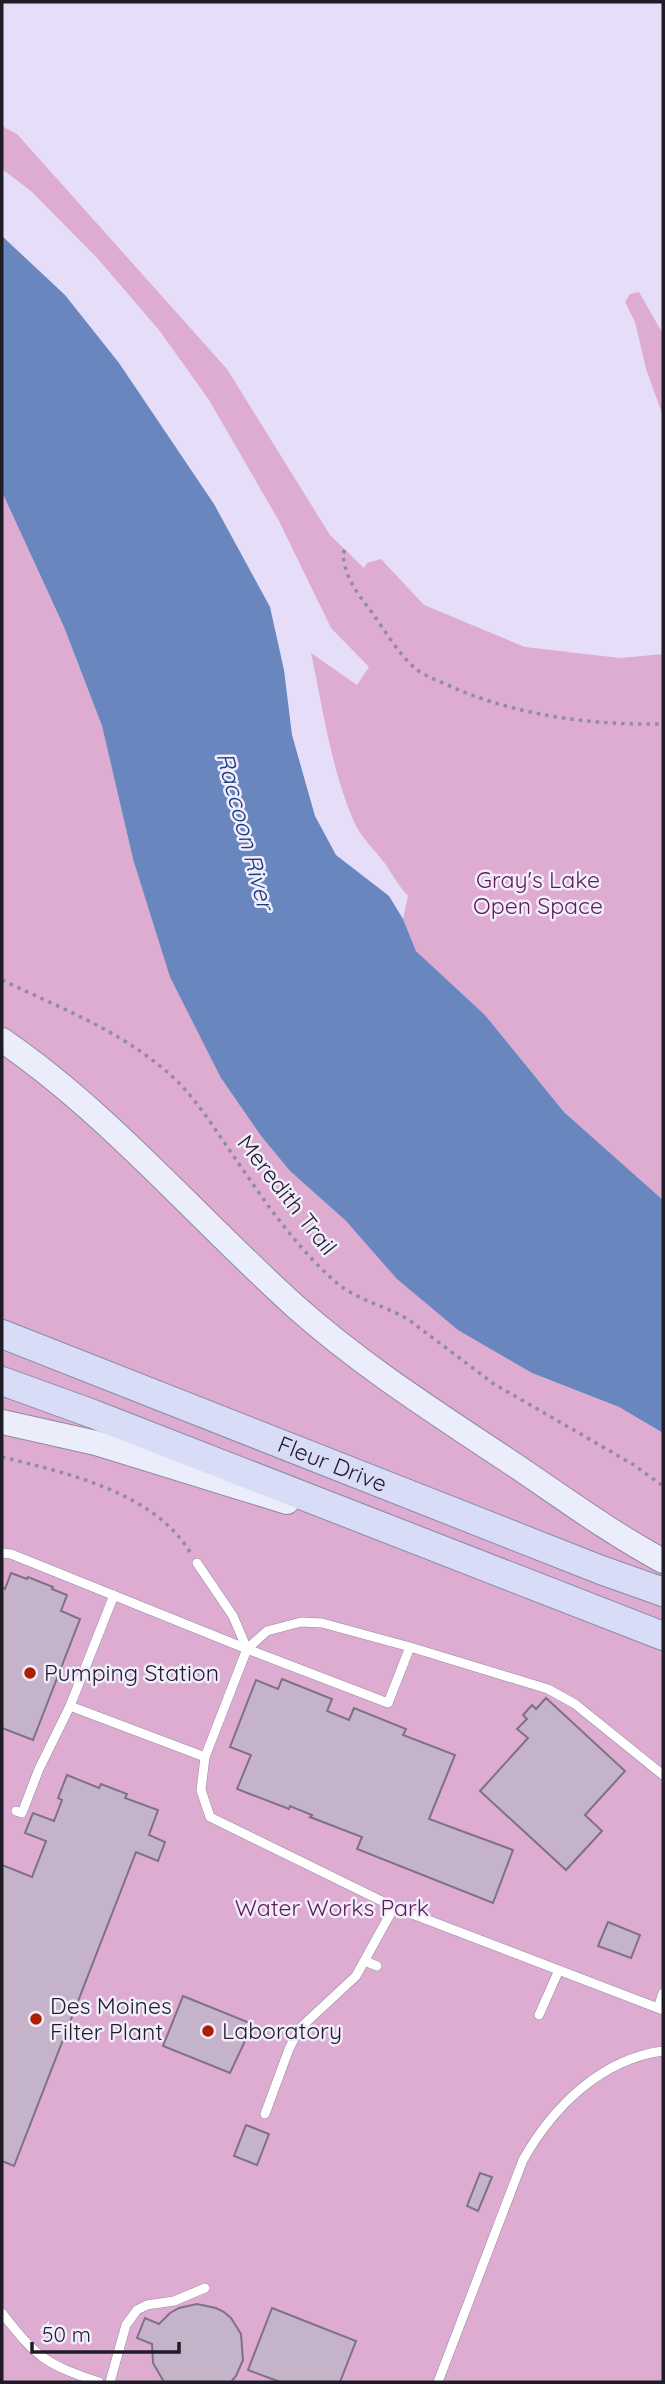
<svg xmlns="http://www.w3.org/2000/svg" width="665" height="2384" font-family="Quicksand,sans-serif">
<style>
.green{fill:#dfacd1}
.water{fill:#6987be}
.building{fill:#c4b3c9;stroke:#807085;stroke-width:2}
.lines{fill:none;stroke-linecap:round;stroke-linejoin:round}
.lane-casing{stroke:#9089a1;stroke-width:10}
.secondary-casing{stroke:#9089a1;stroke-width:26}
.primary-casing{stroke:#8889a9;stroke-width:30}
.path{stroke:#928c9e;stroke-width:3.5;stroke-dasharray:3.5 5;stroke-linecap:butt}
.lane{stroke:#fff;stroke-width:9}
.secondary{stroke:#ecedfa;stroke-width:24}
.primary{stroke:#d9dcf6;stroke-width:28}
.poi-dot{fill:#ad1f02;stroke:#f2edfd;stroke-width:2.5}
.labels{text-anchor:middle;stroke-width:5;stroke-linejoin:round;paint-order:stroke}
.park-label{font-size:23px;fill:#5f1b52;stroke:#f2edfd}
.street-label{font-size:23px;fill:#1f1c25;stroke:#f2edfd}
.poi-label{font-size:23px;fill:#1f1c25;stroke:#f2edfd;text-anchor:start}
.water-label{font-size:24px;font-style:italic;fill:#1c3f82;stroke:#f2edfd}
</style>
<rect width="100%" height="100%" fill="#e6def8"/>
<path class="green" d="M2 126 17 134 227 369 330 535 364 568 367 563 381 559 424 605 525 647 620 658 663 654V1200L564 1112 485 1015 416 951 403 919 408 896C399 886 393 876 386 865 375 850 362 839 354 822 331 769 323 709 311 653L357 685 369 667 331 628 279 521 209 400 159 330 98 259 32 192 2 169Z
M639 292 663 334V416L646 369 635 322 625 302 630 294Z
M2 492 64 627 102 726 133 859 221 1078 261 1136 290 1171 346 1221 532 1373 619 1407 663 1433V2382H2Z"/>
<path class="water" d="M2 236 65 295 119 363 214 504 270 607 284 670 292 735 315 816 336 855 389 896 403 919 416 951 485 1015 564 1112 663 1200V1433L619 1407 532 1373 458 1330 397 1279 346 1221 290 1171 261 1136 221 1078 170 977 133 859 102 726 64 627 2 492Z"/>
<path class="building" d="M11 1573 27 1579 28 1577 53 1587 52 1589 67 1595 61 1611 80 1619 33 1740 2 1728V1587L5 1589Z
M282 1679 332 1699 327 1711 349 1720 354 1708 406 1729 403 1735 455 1755 429 1819 513 1850 493 1903 357 1849 362 1837 310 1817 312 1815 290 1806 289 1809 237 1789 251 1755 230 1747 256 1680 278 1689Z
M546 1698 625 1771 585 1815 602 1831 566 1870 480 1791 528 1738 517 1729 527 1719 523 1715 532 1705 536 1709Z
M67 1775 99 1788 101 1784 127 1794 125 1798 158 1810 149 1835 165 1842 158 1861 136 1852 14 2166 2 2161V1865L32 1877 46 1841 25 1833 33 1813 54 1821 62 1800 58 1798Z
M608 1922 640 1935 631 1958 598 1946Z
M183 1996 250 2023 246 2039 230 2073 163 2046Z
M246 2125 269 2134 257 2165 234 2156Z
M480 2173 492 2177 478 2211 467 2206Z
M197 2304 216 2308 224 2312 231 2318 241 2334 243 2360 236 2376 231 2382H164L153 2363 152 2344 137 2338 145 2318 159 2324 170 2313 179 2308Z
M272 2308 356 2341 340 2382H280L248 2370Z"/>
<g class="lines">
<g class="lane-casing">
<path id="lane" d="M2 1553 11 1554 247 1649 233 1616 197 1563
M247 1649 388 1703 410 1647
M70 1706 205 1757
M663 1775 575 1704 548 1689 410 1647 322 1623 301 1622 267 1631 247 1649 205 1757 201 1790 210 1817 394 1907 663 2010
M16 1811 22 1813 39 1769 70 1706 114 1595
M365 1961 377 1966
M658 2008 663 1993
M539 2015 559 1970
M265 2114 289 2049 299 2029 356 1976 394 1907
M2 2313C36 2357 45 2364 99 2382
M110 2382 126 2325 137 2310 147 2305 174 2301 205 2288
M438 2382 523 2160C553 2107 601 2059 663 2051"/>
</g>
<g class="secondary-casing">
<path id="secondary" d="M2 1040C111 1115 198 1219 296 1307 361 1365 435 1412 507 1460 558 1494 609 1532 663 1561
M2 1422 96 1443 287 1502"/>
</g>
<g class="primary-casing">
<g id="primary">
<path id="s1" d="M2 1334 601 1570 663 1592"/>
<path d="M2 1381 93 1414 663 1636"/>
</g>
</g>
<path class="path" d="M345 550 343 553C345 580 358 593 373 614 385 631 400 656 416 669 426 677 442 682 454 688 520 716 591 725 663 724
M2 980C64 1010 130 1034 180 1084 198 1103 213 1126 228 1148 261 1196 294 1246 338 1284 360 1301 386 1306 409 1320L494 1384 634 1465 663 1486
M2 1457C67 1473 153 1492 190 1552"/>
<use href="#lane" class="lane"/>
<use href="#secondary" class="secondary"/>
<use href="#primary" class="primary"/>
</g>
<g class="poi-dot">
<circle cx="30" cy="1673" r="7"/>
<circle cx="36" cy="2019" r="7"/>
<circle cx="208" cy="2031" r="7"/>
</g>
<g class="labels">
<g class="park-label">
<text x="538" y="888">Gray's Lake<tspan x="538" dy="26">Open Space</tspan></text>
<text x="332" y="1916">Water Works Park</text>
</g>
<g class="street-label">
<text transform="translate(287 1195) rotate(52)" y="8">Meredith Trail</text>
<text dy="8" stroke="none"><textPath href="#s1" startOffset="355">Fleur Drive</textPath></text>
</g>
<g class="poi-label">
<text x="44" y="1681">Pumping Station</text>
<text x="50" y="2014">Des Moines<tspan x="50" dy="26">Filter Plant</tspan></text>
<text x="222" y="2039">Laboratory</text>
</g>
<g class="water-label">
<text transform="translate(245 831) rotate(75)" y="8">Raccoon River</text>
</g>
</g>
<rect width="665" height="2384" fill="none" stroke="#1f1c25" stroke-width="7"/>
<path d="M32 2342v10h147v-10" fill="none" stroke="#1f1c25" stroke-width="3.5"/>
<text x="42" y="2342" font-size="21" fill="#1f1c25" stroke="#f2edfd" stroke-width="5" paint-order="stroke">50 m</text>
</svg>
